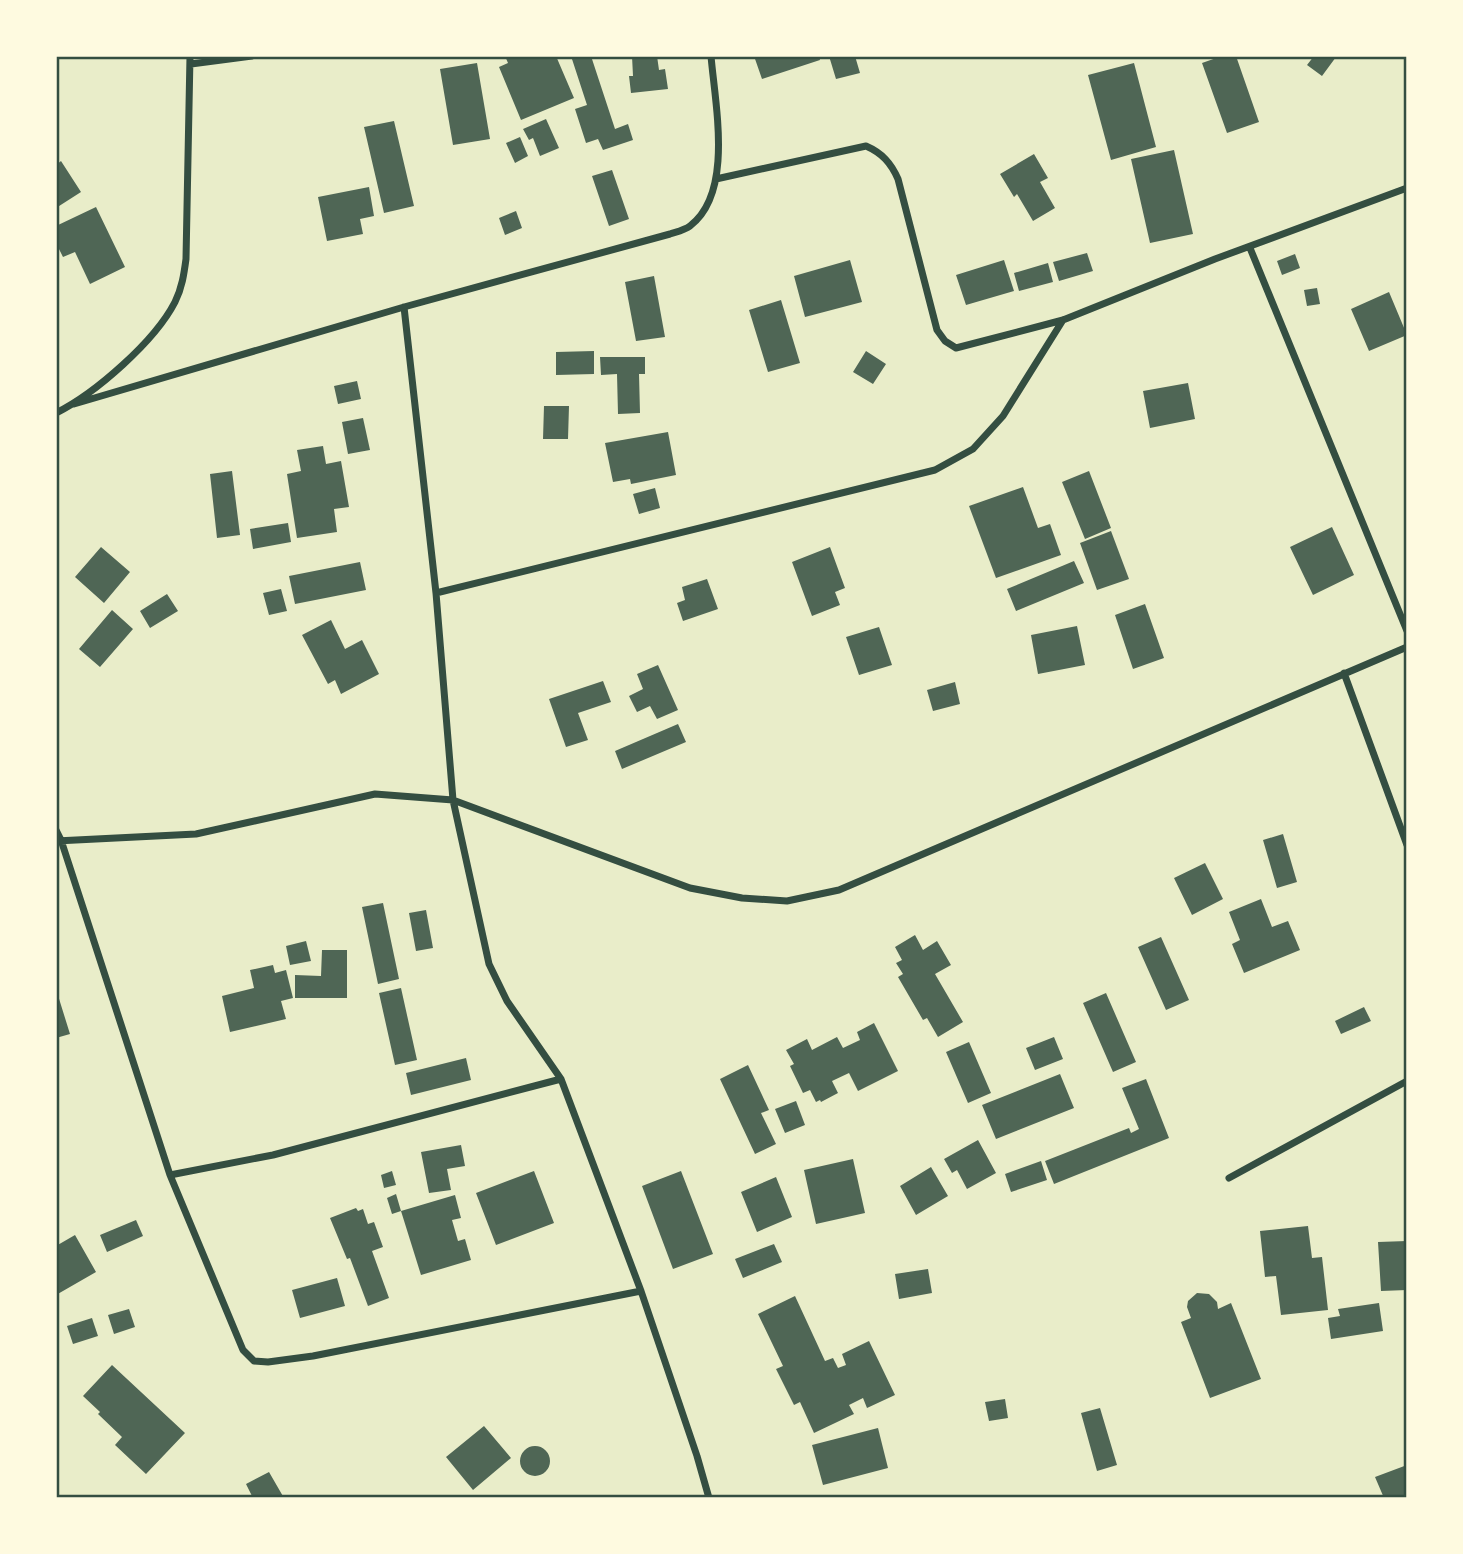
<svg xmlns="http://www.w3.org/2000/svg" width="1463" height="1554" font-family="Helvetica,sans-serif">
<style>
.building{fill:#4f6655}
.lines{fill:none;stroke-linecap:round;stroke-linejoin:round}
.minor{stroke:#344e41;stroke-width:7}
.neatline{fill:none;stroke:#344e41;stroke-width:2.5}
</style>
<rect width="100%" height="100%" fill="#e9edc9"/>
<path class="building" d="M505 56H556L574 98 521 120 499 67 508 63Z
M571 56H591L615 129 628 124 633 140 603 150 598 139 586 143 575 109 587 105Z
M632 56H657L659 70 665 69 668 89 631 93 629 76H633Z
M754 56H819L820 60 762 79Z
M829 56H855L860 73 836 79Z
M1222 56H1236L1259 122 1227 133 1202 63Z
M1314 56H1334L1336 57 1322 76 1307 65Z
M477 63 490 139 453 145 440 69Z
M1134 63 1156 147 1111 160 1088 75Z
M546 119 559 148 540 156 533 138 529 140 523 129Z
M394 121 414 206 384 213 364 127Z
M520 137 528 156 515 163 506 143Z
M1174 150 1193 234 1150 243 1131 159Z
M1034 154 1048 178 1040 182 1055 208 1033 221 1017 194 1014 197 1000 174Z
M61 161 81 192 56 208V165Z
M612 170 629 219 609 226 592 176Z
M369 187 374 216 360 219 363 234 327 241 318 197Z
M96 207 125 267 90 284 75 252 63 257 56 243V226Z
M516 211 522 228 505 235 499 218Z
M1087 253 1093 271 1059 281 1053 262Z
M1295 254 1300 268 1282 275 1277 261Z
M850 260 862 302 805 317 794 276Z
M1004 260 1014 291 966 305 956 275Z
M1048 263 1053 282 1019 291 1014 273Z
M654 276 665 337 636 341 625 282Z
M1317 288 1320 304 1307 306 1304 290Z
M1389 292 1407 335 1369 351 1351 309Z
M781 300 800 363 768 372 749 310Z
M594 351V374L556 375V352Z
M866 351 886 364 873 384 853 372Z
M600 357H645V374H639L640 413 618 414 617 374 601 375Z
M357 381 361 399 338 404 334 386Z
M1188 383 1195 419 1150 428 1143 391Z
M544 406H569L568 439H543Z
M363 418 370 450 348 454 342 422Z
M668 432 676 475 631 484 630 479 613 482 605 443Z
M323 446 326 464 341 461 349 507 334 509 337 532 297 538 287 474 301 471 297 450Z
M232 471 240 535 217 538 210 474Z
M1089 471 1111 528 1085 539 1062 482Z
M1023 487 1038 528 1050 524 1061 555 996 578 969 506Z
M655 488 660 508 639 514 633 494Z
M288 523 291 542 253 549 250 529Z
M1332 527 1354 575 1313 595 1290 547Z
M1111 531 1129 579 1097 590 1080 543Z
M101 547 130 572 104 603 75 577Z
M830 547 845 588 835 592 840 605 812 616 792 562Z
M1074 561 1084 583 1016 611 1007 589Z
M360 562 366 590 295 604 289 576Z
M707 579 718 609 683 621 677 603 685 600 682 587Z
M281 589 287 611 269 615 263 593Z
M167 594 178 611 150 628 140 611Z
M1145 604 1164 658 1133 669 1115 615Z
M112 610 133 629 100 667 79 649Z
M331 620 345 649 362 640 379 674 341 694 335 680 328 684 302 635Z
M1077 626 1085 665 1038 674 1031 635Z
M879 627 892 665 859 675 846 637Z
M658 665 678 710 657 719 650 706 637 712 629 696 643 689 637 674Z
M603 681 611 702 578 713 588 740 566 747 549 699Z
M955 682 960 704 933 711 927 690Z
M678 724 686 742 622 769 615 751Z
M1283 834 1297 882 1277 888 1263 840Z
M1205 863 1223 899 1192 915 1174 878Z
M1261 899 1272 927 1288 921 1300 950 1244 973 1232 944 1240 940 1229 912Z
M383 903 399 979 378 984 362 907Z
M426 910 433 948 416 951 409 913Z
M915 935 923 950 937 941 951 965 935 974 963 1022 938 1037 927 1018 923 1020 898 977 903 974 896 963 902 960 895 947Z
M1161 937 1189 1000 1166 1010 1138 947Z
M306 941 311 961 290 965 286 946Z
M322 950H347V998H295V975L321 976Z
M273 965 275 973 286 970 293 998 281 1001 286 1019 230 1032 222 996 254 988 250 970Z
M401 988 417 1060 395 1065 379 993Z
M56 989 70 1034 56 1038Z
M1106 993 1136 1062 1113 1072 1083 1003Z
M1364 1007 1371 1021 1341 1034 1335 1021Z
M874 1023 898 1071 858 1091 849 1073 832 1081 838 1093 821 1102 820 1100 816 1102 810 1090 803 1093 790 1066 794 1064 786 1050 807 1039 812 1050 837 1037 843 1048 860 1040 857 1032Z
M1054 1037 1063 1059 1035 1070 1026 1048Z
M969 1042 991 1093 968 1103 946 1052Z
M466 1058 471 1080 411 1095 406 1073Z
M748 1065 769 1110 761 1113 776 1144 755 1154 720 1079Z
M1060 1074 1074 1108 996 1139 982 1105Z
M1146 1079 1169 1138 1054 1184 1045 1161 1129 1128 1131 1133 1139 1129 1122 1088Z
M796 1101 805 1125 785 1133 775 1109Z
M978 1140 996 1173 967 1189 957 1170 952 1173 944 1159Z
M461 1145 465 1166 447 1169 451 1190 429 1193 421 1152Z
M853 1159 865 1213 816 1224 804 1170Z
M1041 1161 1047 1180 1011 1192 1005 1174Z
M931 1167 948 1196 916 1215 900 1186Z
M392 1171 396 1185 384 1188 381 1175Z
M534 1171 554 1223 496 1245 476 1193Z
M681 1171 713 1254 673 1269 642 1186Z
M776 1177 792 1217 757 1232 741 1192Z
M396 1194 401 1211 392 1214 387 1198Z
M455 1195 461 1218 452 1220 458 1241 465 1239 471 1260 421 1275 401 1211Z
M356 1208 358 1211 363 1209 368 1224 374 1222 383 1247 372 1251 389 1298 368 1306 350 1258 347 1259 330 1218Z
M136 1220 143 1236 107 1252 100 1235Z
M1308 1226 1312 1258 1322 1257 1328 1310 1281 1315 1276 1276 1265 1277 1260 1231Z
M75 1235 96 1272 56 1295V1246Z
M1407 1241V1290L1381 1291 1378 1242Z
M774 1244 782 1262 743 1278 735 1259Z
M928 1269 932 1293 899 1299 895 1274Z
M337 1278 345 1306 300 1318 292 1290Z
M1197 1293 1209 1294 1217 1302 1218 1309 1231 1303 1261 1379 1210 1398 1181 1322 1191 1318 1187 1307 1188 1301Z
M795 1296 825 1361 833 1358 838 1368 846 1365 842 1354 869 1341 895 1395 867 1408 863 1398 849 1405 854 1414 814 1433 800 1402 794 1405 776 1369 783 1366 758 1314Z
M1379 1303 1383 1331 1331 1339 1328 1318 1340 1316 1338 1309Z
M129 1309 135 1327 114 1334 108 1315Z
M92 1318 98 1336 73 1344 67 1326Z
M112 1365 185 1433 146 1474 115 1445 122 1437 98 1414 100 1412 83 1396Z
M1005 1399 1008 1418 989 1421 985 1402Z
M1100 1408 1117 1465 1097 1471 1081 1413Z
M484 1426 511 1458 473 1490 446 1457Z
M878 1428 888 1468 823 1485 812 1445Z
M520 1461a15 15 0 1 1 30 0a15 15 0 1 1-30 0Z
M1407 1465V1498H1384L1375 1477Z
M269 1472 284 1498H253L246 1484Z"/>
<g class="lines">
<path class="minor" d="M191 64 252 56
M716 179 866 146C882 153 891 163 898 179L937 330 945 341 956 348 1063 320 1215 259 1407 188
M1250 248 1407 631
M404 307 436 593 453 800 489 964 507 1001 561 1079 641 1291 697 1456 709 1498
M74 404 404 307 670 234C676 232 685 230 690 226 734 193 715 104 711 56
M56 413C96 393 155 341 175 302 182 288 184 274 186 259L190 56
M436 593 935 470 973 449 1003 416 1063 320
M1344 673 1407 845
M56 830 61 840 170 1175 273 1155 561 1079
M56 841 196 834 375 794 453 800 690 888 742 898 787 901 839 890 1407 647
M170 1175 243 1350 254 1361 268 1362 313 1356 641 1291
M1229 1178 1407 1081"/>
</g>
<rect width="1463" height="1554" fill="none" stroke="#fefae0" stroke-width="116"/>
<rect x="58" y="58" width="1347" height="1438" class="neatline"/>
</svg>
